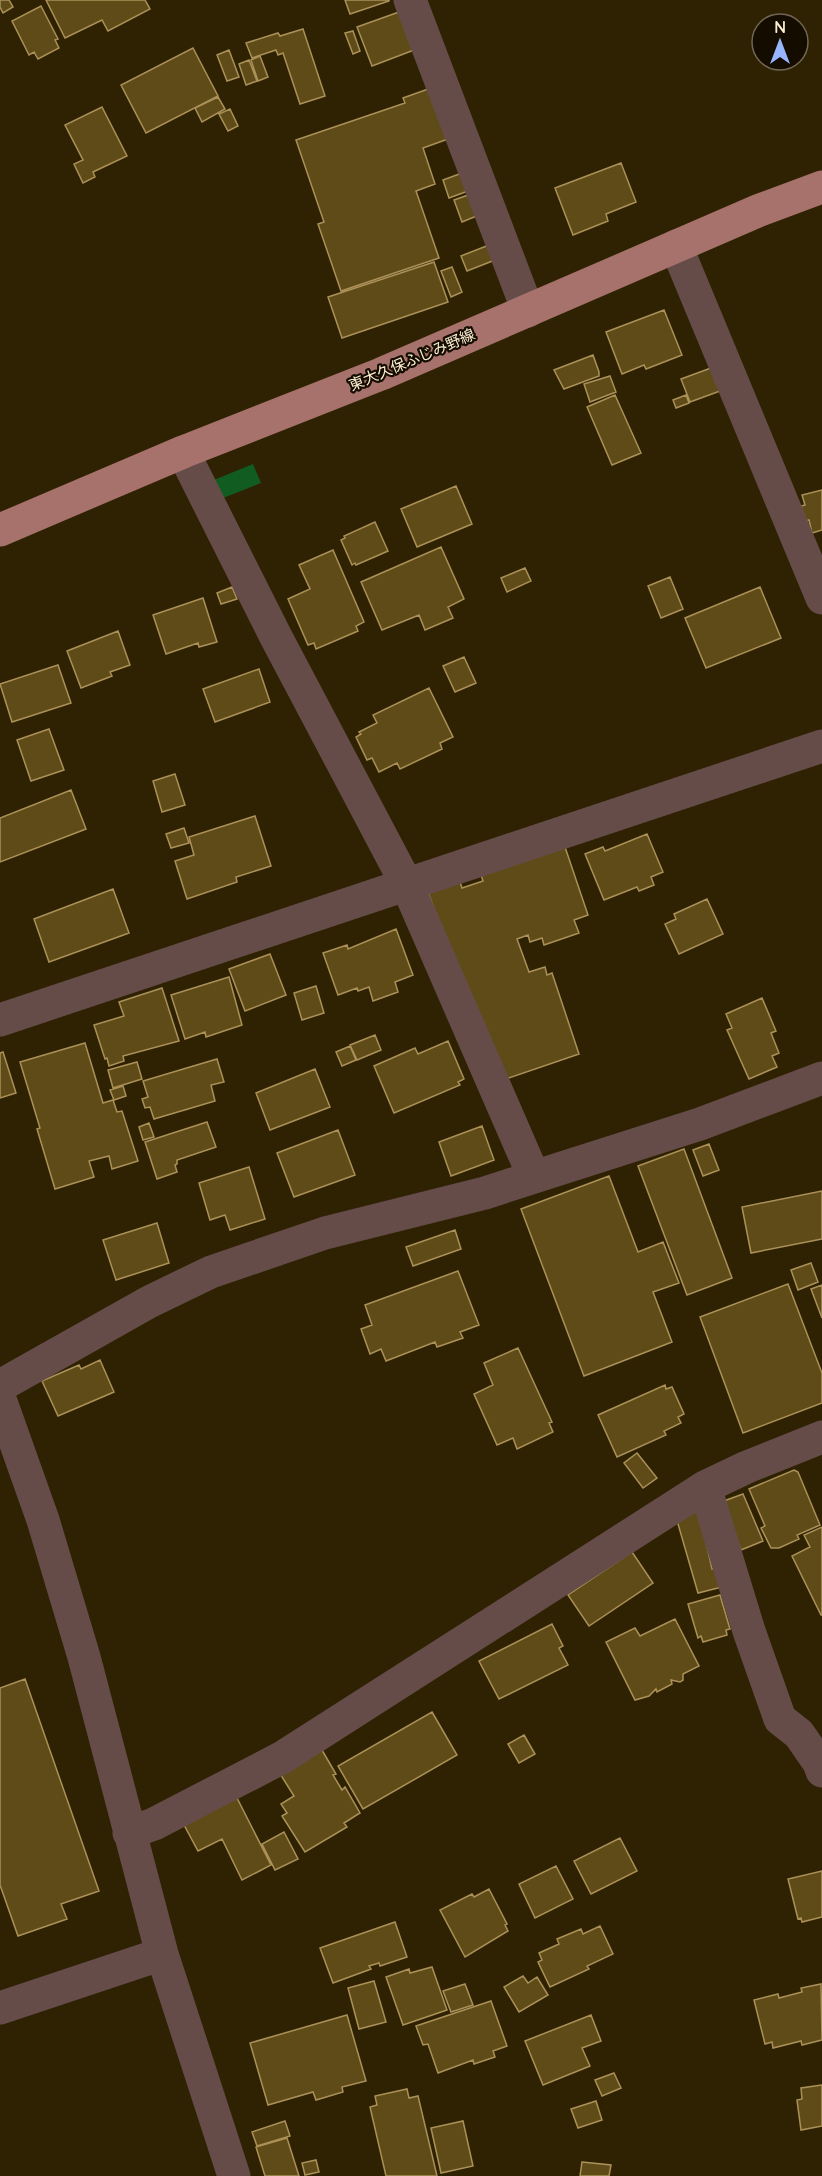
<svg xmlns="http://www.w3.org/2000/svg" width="822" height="2176" font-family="Quicksand,'Noto Sans JP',sans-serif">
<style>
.green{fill:#105c21}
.building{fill:#5f4b18;stroke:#ab9158;stroke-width:1.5}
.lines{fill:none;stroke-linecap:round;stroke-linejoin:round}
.minor{stroke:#664c49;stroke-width:33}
.major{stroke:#a8726c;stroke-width:33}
.labels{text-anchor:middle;stroke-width:4.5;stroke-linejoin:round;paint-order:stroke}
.street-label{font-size:15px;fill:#fbedd0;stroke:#150c00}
</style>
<rect width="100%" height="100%" fill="#2f2203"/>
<path class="green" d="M253 464 261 483 218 500 209 482Z"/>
<path class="building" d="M0 0H9L13 7 3 13 0 7Z
M46 0H145L150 9 108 31 102 20 65 38Z
M345 0H389V1L350 14Z
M41 6 58 39 55 40 59 48 38 59 34 52 29 55 12 21Z
M399 12 414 50 372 66 357 27Z
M303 29 325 96 300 104 283 53 278 55 276 50 252 58 246 43 278 33 280 36Z
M353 31 360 51 353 54 345 33Z
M193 48 218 96 146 133 121 85Z
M229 50 239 77 227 81 217 55Z
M260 56 268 77 258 81 251 60Z
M249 60 257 81 246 85 239 64Z
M431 88 448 139 423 148 435 184 416 191 439 258 341 291 318 224 324 222 296 140 405 103 403 98Z
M218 97 225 109 202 122 195 108Z
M102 107 127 156 93 172 95 177 83 183 74 164 83 160 65 125Z
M230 109 238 126 228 131 219 114Z
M621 163 636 202 606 214 608 221 573 235 555 188Z
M462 173 468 191 449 198 443 180Z
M471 194 479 215 462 222 454 200Z
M489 245 495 260 467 271 461 256Z
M434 262 448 302 342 338 328 297Z
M452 267 462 292 451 297 441 271Z
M664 310 682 355 646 369 644 365 622 374 606 332Z
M593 355 599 372V376L564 389 554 370Z
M711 368 720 391 690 402 681 379Z
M610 376 616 392 590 402 584 384Z
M615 395 641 453 612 465 587 407Z
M686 395 689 403 676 408 673 400Z
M456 486 472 524 417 547 401 509Z
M822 490V530L812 533 809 520 805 521 801 506 805 505 802 495Z
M375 522 388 551 356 565 355 563 352 565 341 540 345 538 344 536Z
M441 547 464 599 448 607 453 618 425 630 419 615 382 630 361 582Z
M333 550 364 622 356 626 358 631 316 649 314 643 308 645 288 599 310 589 299 565Z
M525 568 531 581 507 592 501 578Z
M670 577 683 609 661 618 648 586Z
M232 587 237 599 221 604 217 593Z
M760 587 781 638 706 668 685 618Z
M203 598 217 642 199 647 198 643 166 654 153 615Z
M118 631 130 665 110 672 112 676 81 688 67 651Z
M464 657 476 683 455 692 443 666Z
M58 665 71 703 12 722 0 684Z
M259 669 270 702 215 722 203 689Z
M429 688 453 737 440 743 442 749 400 769 397 763 379 772 372 758 367 760 356 737 361 734 359 732 377 723 373 715Z
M49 729 64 770 31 781 17 740Z
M175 774 185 805 162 812 153 781Z
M71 790 86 829 0 862V818Z
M255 816 271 866 236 877 237 882 187 899 175 861 194 855 189 837Z
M184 828 189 843 171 848 166 834Z
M647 834 663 872 651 877 654 885 639 891 637 887 604 900 585 854 603 847 605 851Z
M565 847 588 915 574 920 579 933 544 945 542 938 530 942 528 935 517 939 529 972 545 967 547 975 552 973 579 1054 500 1081 427 890 459 879 462 888 483 881 481 875Z
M113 889 129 933 49 962 34 919Z
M707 899 723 934 679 954 665 924 676 919 674 914Z
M396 929 413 975 395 982 398 992 373 1001 369 987 358 991 357 988 338 995 323 953 347 945 348 949Z
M270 954 286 995 245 1011 229 969Z
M229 977 242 1025 206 1037 205 1032 185 1039 171 995Z
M316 986 324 1013 302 1020 294 993Z
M162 988 179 1041 123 1056 124 1061 109 1066 107 1058 105 1059 94 1025 124 1016 119 1002Z
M762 998 776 1031 771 1033 779 1053 772 1056 777 1067 749 1079 727 1030 732 1028 726 1014Z
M375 1035 381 1050 357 1060 350 1045Z
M448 1041 464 1079 458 1082 460 1085 394 1113 374 1066 415 1048 418 1054Z
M85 1043 103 1103 113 1100 117 1112 122 1111 138 1161 112 1169 109 1156 89 1161 94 1177 55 1189 37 1129 40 1128 20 1062Z
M350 1046 356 1060 342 1066 336 1052Z
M3 1052 16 1093 0 1098V1053Z
M217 1059 224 1082 211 1085 215 1101 154 1119 150 1107 145 1108 142 1099 148 1097 143 1081Z
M137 1062 142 1079 113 1088 108 1070Z
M315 1069 330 1107 270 1130 256 1093Z
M123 1086 126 1096 114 1100 110 1090Z
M207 1122 216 1147 177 1160V1164L175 1165 177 1172 157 1179 145 1142Z
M149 1123 154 1137 143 1140 139 1127Z
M482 1126 494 1160 451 1176 439 1142Z
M338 1130 355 1175 294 1197 277 1153Z
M709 1144 719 1170 703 1176 693 1150Z
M684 1149 732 1278 687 1295 638 1166Z
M249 1167 265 1219 230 1230 225 1215 210 1220 199 1183Z
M609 1176 638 1252 663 1242 679 1283 653 1292 672 1342 584 1376 521 1209Z
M822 1191V1239L751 1253 742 1207Z
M157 1223 169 1263 116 1280 103 1240Z
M455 1230 461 1249 413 1266 406 1247Z
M811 1263 818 1282 798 1290 791 1270Z
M458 1271 479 1325 460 1332 463 1338 437 1347 435 1342 386 1361 381 1349 370 1354 361 1329 372 1325 365 1305Z
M788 1284 822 1373V1403L743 1433 700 1317Z
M822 1285V1318L811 1289Z
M518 1348 552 1422 549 1423 553 1432 517 1449 513 1438 497 1445 474 1394 493 1385 484 1363Z
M100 1360 114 1392 58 1416 42 1381 79 1365 81 1369Z
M665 1385 666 1389 672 1387 684 1414 678 1417 681 1423 664 1431 666 1435 617 1457 598 1415Z
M637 1453 657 1478 643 1488 624 1463Z
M794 1470 798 1472 820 1525 797 1535 799 1539 779 1548H771L761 1528 765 1526 749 1489Z
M743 1494 763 1541 741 1550 721 1502Z
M699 1511 712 1569 716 1567 722 1587 698 1593 676 1517Z
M822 1527V1615H821L792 1556 810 1547 804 1535Z
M632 1552 653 1583 589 1626 568 1595Z
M720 1595 730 1629 726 1630 727 1635 703 1642 701 1636 698 1638 688 1604Z
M675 1619 699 1666 683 1674V1680L680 1682 671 1680 672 1684 657 1692 656 1689 649 1696 635 1700 606 1642 635 1628 640 1636Z
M552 1624 563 1646 559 1648 568 1665 499 1699 479 1661Z
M25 1679 99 1891 61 1904 67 1919 18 1936 0 1885V1688Z
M432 1712 457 1755 363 1809 338 1766Z
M524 1735 535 1754 519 1763 508 1744Z
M319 1745 336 1774 333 1775 342 1790 345 1787 360 1813 344 1823 347 1827 305 1852 282 1816 287 1813 281 1804 294 1796 277 1769Z
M236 1796 271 1865 242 1880 222 1839 198 1851 183 1823Z
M284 1832 298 1859 275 1870 262 1844Z
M620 1838 637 1871 591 1894 574 1861Z
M556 1866 573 1899 535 1918 519 1884Z
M822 1871V1917L802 1922 801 1918 798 1919 788 1879Z
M489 1889 507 1924 505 1925 508 1931 465 1957 440 1910 472 1894 474 1897Z
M395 1922 407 1957 380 1966 379 1963 369 1966 371 1969 333 1983 320 1948Z
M600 1926 613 1954 587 1966 589 1969 550 1987 538 1962 542 1960 539 1953 559 1944 557 1939 581 1929 583 1934Z
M432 1967 447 2010 403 2025 386 1977 409 1969 410 1973Z
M523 1976 528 1983 537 1977 548 1995 519 2012 504 1987Z
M374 1981 386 2022 359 2029 348 1988Z
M465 1984 473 2005 451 2012 443 1991Z
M821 1984 822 2040 802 2045 801 2041 773 2048 772 2042 765 2044 754 2000 778 1994 779 1998 802 1992 801 1988Z
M491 2001 507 2046 493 2051 495 2057 474 2064 473 2060 438 2073 428 2044 423 2045 416 2026Z
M347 2015 366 2081 342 2087 343 2092 316 2100 313 2092 268 2105 250 2043Z
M591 2015 601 2041 582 2048 590 2066 543 2085 525 2041Z
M614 2073 621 2088 602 2096 595 2080Z
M822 2085V2126L801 2130 797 2100 802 2099 801 2088Z
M407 2089 409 2098 418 2096 437 2176H386L370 2107 377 2105 375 2096Z
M596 2101 602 2120 578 2128 571 2109Z
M285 2121 290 2136 257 2146 252 2132Z
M463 2121 473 2166 441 2173 431 2128Z
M287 2138 299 2176H265L256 2147Z
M316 2160 319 2172 305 2175 302 2163Z
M582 2162 611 2165 609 2176H580Z"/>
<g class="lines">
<path class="minor" d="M410 0 528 311
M676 246 822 598
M183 452 276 637 407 885 534 1177
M0 1020 822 746
M0 1386 149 1302 211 1272 325 1233 485 1193 534 1177 700 1124 822 1078
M0 1399 43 1520 84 1657 162 1954 234 2176
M705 1487 749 1631 780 1719 799 1734 819 1763 822 1771
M129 1833 154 1824 283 1757 705 1487 747 1467 822 1437
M0 2008 162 1954"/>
<path class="major" d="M0 530 183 452 381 374 760 210 822 187"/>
</g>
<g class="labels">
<g class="street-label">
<text transform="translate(412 360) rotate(-23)" y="5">東大久保ふじみ野線</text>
</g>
</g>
<g transform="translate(780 42)"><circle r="28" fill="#150c00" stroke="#716653" stroke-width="1.5"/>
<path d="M0-4.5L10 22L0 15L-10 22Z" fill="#97b6fd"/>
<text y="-9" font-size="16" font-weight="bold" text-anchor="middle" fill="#fbedd0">N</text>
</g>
</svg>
